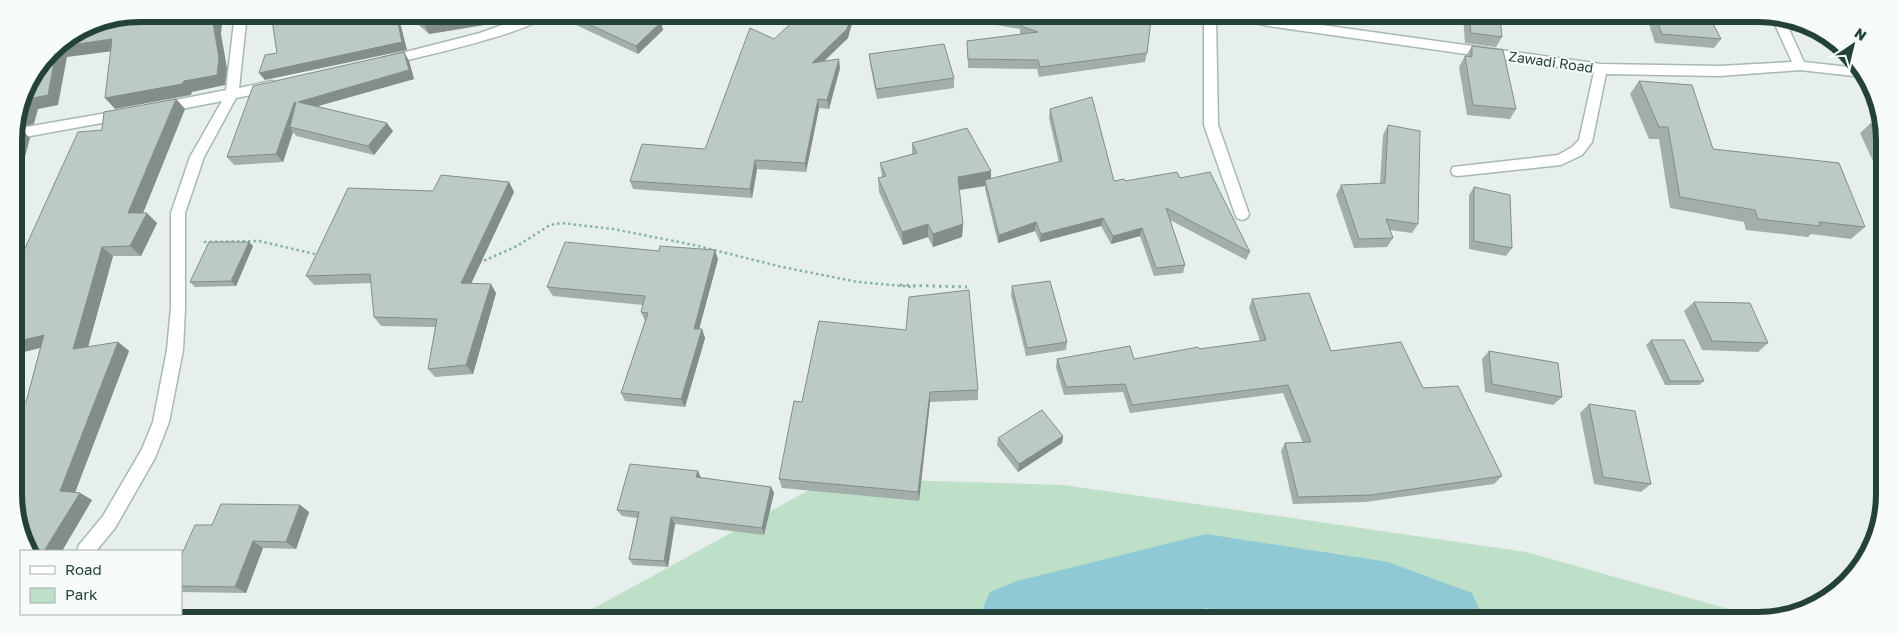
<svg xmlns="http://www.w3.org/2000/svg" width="1898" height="635" font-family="'Golos Text',sans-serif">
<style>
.green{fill:#bfe0c8}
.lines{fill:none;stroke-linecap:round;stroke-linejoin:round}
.river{fill:#8ec9d4;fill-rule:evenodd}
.street-casing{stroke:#a8b8b2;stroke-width:3}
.path-far1{stroke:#86b3a5;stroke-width:2.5;stroke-dasharray:2.5 3;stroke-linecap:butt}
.path{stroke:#86b3a5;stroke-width:3;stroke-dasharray:2.5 4;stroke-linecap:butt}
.street{fill:#fff;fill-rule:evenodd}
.wall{fill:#a1aea9}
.shaded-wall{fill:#838d89}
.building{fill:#bbcac4;stroke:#838d89}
.labels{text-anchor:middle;stroke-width:4;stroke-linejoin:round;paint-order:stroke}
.street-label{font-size:14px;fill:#24423a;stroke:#f7fbf9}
.rim{fill:none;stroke:#24423a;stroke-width:6}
</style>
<rect width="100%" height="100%" fill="#e6efeb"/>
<path class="green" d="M831 478 1064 485 1526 552 1768 620 576 618Z"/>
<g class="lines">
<path class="river" d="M1206 534 1388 562 1472 593 1484 620H1280L1206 608 1161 619H978L990 592 1017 581Z"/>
<g class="street-casing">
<path id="street" d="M235 14H247L239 88 271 81 276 83 277 86 276 89 271 91 236 98 204 157 185 213V308L183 350 169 422 155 458 115 528 96 551H77L79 545 103 516 142 449 153 422 167 350 171 308V213L190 157 222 101 161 113 156 111 154 108 156 105 161 103 226 90Z
M529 15H546C534 32 412 59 386 65L382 64 380 61 382 58 386 57 480 33Z
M1204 17H1216L1218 125 1249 214 1247 218 1242 220 1237 218 1235 214 1204 125Z
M1238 17H1264L1601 64 1719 66 1792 62 1772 18H1784L1804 62 1858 68 1863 77 1800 70 1719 76 1606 74 1592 142 1582 155 1561 165 1458 176 1453 175 1451 171 1453 167 1558 155 1572 147 1579 140 1594 72 1275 27 1244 21Z
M124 110 129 112 131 115 129 118 14 139 15 129Z"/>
</g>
<path class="path-far1" d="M204 242 259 241 319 255
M479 263 517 246 550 225 561 223 613 229 694 245 782 267 858 282 915 287"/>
<path class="path" d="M900 285 967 287"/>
<use href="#street" class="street"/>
</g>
<path class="wall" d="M406 14 531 15 502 22 429 34Z
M663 15 657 21 663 30 638 54 574 24 571 16Z
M962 16H1122L1147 53 1145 62 1039 77 1037 69 968 68 967 41 1020 34V29L979 22Z
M1463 17H1500L1502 37 1496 47 1465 43Z
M1647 18H1710L1721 39 1714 48 1655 43Z
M848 38 824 61 840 68 829 109 819 108 806 172 757 169 752 198 633 189 630 181 705 149 774 39Z
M1472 46 1516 109 1510 119 1467 115 1459 67 1465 56H1466Z
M404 52 409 61 414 79 318 106 393 131 374 155 296 136 293 132 283 162 234 165 227 157Z
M869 54 954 78V88L877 99 870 64Z
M1639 81 1713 149 1865 227 1851 239 1811 234 1808 237 1746 230 1744 222 1670 208 1659 139H1649L1630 94Z
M176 99 185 109 143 213 157 223 141 256H113L88 347 118 342 129 351 75 492 80 493 92 500 62 551 26 402 40 348 15 354 102 130Z
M1050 109 1114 181H1125L1180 178 1250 252 1246 260 1170 220 1185 265 1183 273 1154 276 1140 236 1111 244 1101 226 1040 242 1035 231 998 243 985 189V186L959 190 963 224 962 237 933 247 928 237 903 245 879 192 878 178 882 177 880 163 912 154V143L991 179 1059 162 1049 118Z
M1870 124 1882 125V181L1860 133Z
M1388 125 1418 224 1412 233 1390 230 1393 238 1387 247 1354 248 1336 195 1341 185 1380 184 1383 135Z
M509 182 514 192 471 284 496 293 473 374 435 377 428 369 435 327 381 326 374 317 371 283 314 285 306 276 433 191Z
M1474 187 1512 248 1506 256 1469 249V195Z
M249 242 253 246 236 286 195 287 190 282Z
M718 259 699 329H702L705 338 685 407 625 401 621 393 645 321 641 312 643 305 553 296 547 287Z
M1012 286 1067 342 1066 350 1026 356 1011 295Z
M1252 299 1331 351 1423 388 1502 476 1494 484 1365 502 1293 504 1281 451 1285 443H1303L1283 393 1130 413 1123 392 1064 395 1056 367 1057 359H1134L1260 341 1249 308Z
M1694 302 1768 343 1758 352 1702 350 1684 311Z
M819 321 978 390V400L930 402 919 501 782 488 779 479 802 402Z
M1651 340 1704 381 1699 385H1665L1646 345Z
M1489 351 1562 397 1553 405 1485 392 1482 359Z
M1589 404 1651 484 1641 492 1594 484 1580 413Z
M1063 436 1062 443 1018 472 997 445 998 438Z
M698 471 701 478 771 487 774 493 764 535 675 524 668 567 633 565 629 559 637 518 622 516 617 510Z
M300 505 309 512 296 549 263 548 246 593 181 592V556L212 525Z"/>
<path class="shaded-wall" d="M214 14H223L221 34 227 68 225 85 192 92 191 95 115 109 105 98 213 23Z
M396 14H398L407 50 265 80 259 73Z
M495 15H531L502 22 429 34 425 26Z
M651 15H663L651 25 649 17Z
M851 16H854L848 38 813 72 812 63Z
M661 22 663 30 638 54 636 46Z
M112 39 121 50 67 57 58 105 38 109 34 124 15 128 18 115 57 47Z
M404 52 409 61 414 79 304 110 298 102Z
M839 59 840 68 829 109 827 100Z
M176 99 185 109 139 223 128 213Z
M818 99 819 108 806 172 805 163Z
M296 102 290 127 293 132 283 162 276 154 294 103Z
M387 123 393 131 374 155 368 146Z
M20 128 30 138 14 198V148Z
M755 160 757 169 752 198 750 189Z
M991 171V185L985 180V186L958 190V177Z
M509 182 514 192 467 292 461 283Z
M147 213 157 223 141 256 130 246Z
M1103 218 1101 226 1040 242 1041 234Z
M1036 222 1035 231 998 243 999 235Z
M928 224V237L903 245 902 232Z
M963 224 962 237 933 247V234Z
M1142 228 1140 236 1111 244 1113 236Z
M249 242 253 246 236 286 231 281Z
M102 247 113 256 85 358 73 349Z
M715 250 718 259 697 337 694 329Z
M491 284 496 293 473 374 466 365Z
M702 329 705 338 685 407 681 399Z
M44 335 56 344 15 354V342Z
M118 342 129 351 73 498 60 491Z
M930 392V402L919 501 918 492Z
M1063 436 1062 443 1018 472 1019 464Z
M698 471 701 478 696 477Z
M771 487 774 493 764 535 762 528Z
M80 493 92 500 62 551H44Z
M300 505 309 512 296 549 286 542Z
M671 517 675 524 668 567 664 561Z
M253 541 263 548 246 593 235 587Z"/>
<path class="building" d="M140 14H214L213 23 219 58 217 75 184 81 182 84 105 98 112 39 57 47 48 95 28 99 24 113 18 115 24 92 51 51 92 23Z
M271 14H396L402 42 259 73 265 55 277 53Z
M411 14 495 15 425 26Z
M572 15H651L649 17 661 22 636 46 571 16Z
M799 16H851L847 29 812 63 839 59 827 100 818 99 805 163 755 160 750 189 630 181 642 144 705 149 750 28 774 39Z
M1001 16H1122L1151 20 1147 53 1040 67 1038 60 968 59 967 41 1038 32 1021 26V20Z
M1469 17H1500L1502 37 1471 33Z
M1656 18H1710L1721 39 1662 34Z
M944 44 954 78 876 89 869 54Z
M1472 46 1503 50 1516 109 1473 105 1465 56 1472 57Z
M404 52 409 70 298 102 387 123 368 146 290 127 296 102 294 103 276 154 227 157 253 86Z
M1639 81 1692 85 1713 149 1839 163 1865 227 1819 222 1820 226 1758 219 1755 210 1680 197 1668 127H1659Z
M1092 97 1114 181 1124 179 1125 181 1177 172 1180 178 1210 172 1250 252 1166 208 1185 265 1156 268 1142 228 1113 236 1103 218 1041 234 1036 222 999 235 985 180 1062 161 1050 109Z
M176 99 128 213H147L130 246 102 247 73 349 118 342 60 491 80 493 44 551H32L16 519 15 401 26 402 44 335 15 342V270L78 132 102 130 104 112Z
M1870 124 1882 125V148Z
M1388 125 1420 131 1418 224 1386 219 1393 238 1359 239 1341 185 1385 183Z
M15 128H20L14 148V132Z
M967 128 991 171 958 177 963 224 933 234 928 224 902 232 878 178 886 176 880 163 917 153 912 143Z
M441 175 509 182 461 283 491 284 466 365 428 369 437 319 374 317 370 274 306 276 348 188 433 191Z
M1474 187 1510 195 1512 248 1474 241Z
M209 242H249L231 281 190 282Z
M565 242 659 251 660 246 715 250 694 329H702L681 399 621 393 648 313 641 312 645 296 547 287Z
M1050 281 1067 342 1027 348 1012 286Z
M969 290 978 390 930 392 918 492 779 479 794 401 802 402 819 321 906 330 909 297Z
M1309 293 1331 351 1401 342 1423 388 1458 386 1502 476 1371 495 1298 497 1285 443 1311 442 1288 385 1132 405 1125 384 1066 387 1057 359 1130 346 1134 359 1198 347 1199 349 1266 340 1252 299Z
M1694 302 1750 303 1768 343 1712 341Z
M1651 340H1684L1704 381H1670Z
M1489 351 1558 363 1562 397 1492 384Z
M1589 404 1635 411 1651 484 1603 477Z
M1042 410 1063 436 1019 464 998 438Z
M630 464 698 471 696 477 771 487 762 528 671 517 664 561 629 559 639 512 617 510Z
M221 504 300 505 286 542 253 541 235 587 181 586V556L195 525H212Z"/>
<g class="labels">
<g class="street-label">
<text transform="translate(1551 62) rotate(8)" y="5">Zawadi Road</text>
</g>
</g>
<path d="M0 0H1898V635H0ZM140 22H1758A118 118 0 0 1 1876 140V494A118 118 0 0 1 1758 612H140A118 118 0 0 1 22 494V140A118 118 0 0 1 140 22Z" fill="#f7fbf9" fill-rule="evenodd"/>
<path class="rim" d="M140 22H1758A118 118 0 0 1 1876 140V494A118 118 0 0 1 1758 612H140A118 118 0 0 1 22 494V140A118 118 0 0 1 140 22Z"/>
<rect x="20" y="550" width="162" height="65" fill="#f7fbf9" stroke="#a3b1ad"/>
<rect x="30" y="566" width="25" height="8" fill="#ffffff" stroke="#a3b1ad"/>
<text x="65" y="575" font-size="15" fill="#24423a">Road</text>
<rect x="30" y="588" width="25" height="15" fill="#bfe0c8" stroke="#a3b1ad"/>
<text x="65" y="600" font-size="15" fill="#24423a">Park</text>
<g transform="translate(1853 45) rotate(35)" stroke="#f7fbf9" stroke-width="4" paint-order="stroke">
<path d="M0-4L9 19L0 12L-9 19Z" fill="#24423a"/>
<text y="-8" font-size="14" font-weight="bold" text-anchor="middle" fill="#24423a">N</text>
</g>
</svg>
